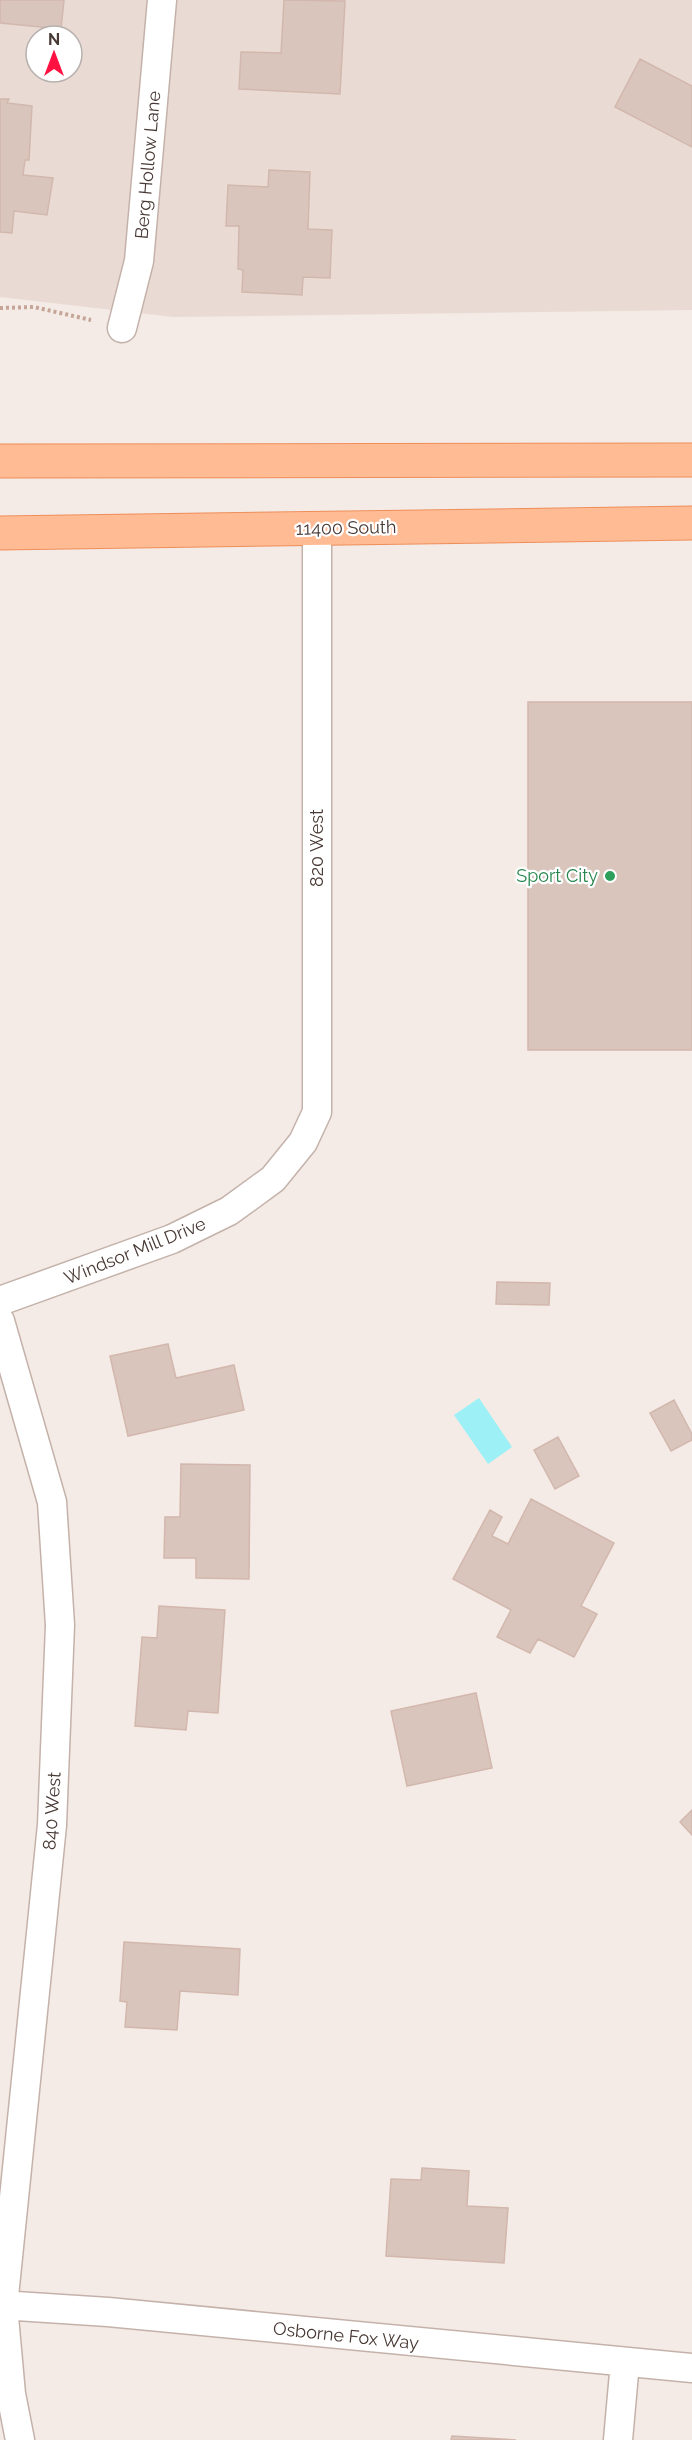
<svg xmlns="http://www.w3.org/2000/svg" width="692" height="2440" font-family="Raleway,sans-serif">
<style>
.residential{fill:#e9dbd3;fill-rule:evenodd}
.water{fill:#9df1f6}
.building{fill:#dac5bd;stroke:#d2b7ad;stroke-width:1.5}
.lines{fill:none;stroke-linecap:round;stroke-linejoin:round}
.street-casing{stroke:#c4b2aa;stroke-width:31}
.primary-casing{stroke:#ee8e5a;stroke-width:35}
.path{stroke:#c4a597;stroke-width:4;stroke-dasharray:3 3;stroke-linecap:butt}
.street{stroke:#fff;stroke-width:28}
.primary{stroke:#ffbb94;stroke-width:33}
.leisure-dot{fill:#2e9e5b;stroke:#fff;stroke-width:2}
.labels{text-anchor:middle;stroke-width:4.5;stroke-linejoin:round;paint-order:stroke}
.street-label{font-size:18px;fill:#483934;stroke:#fff}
.leisure-label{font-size:18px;fill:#27864d;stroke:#fff;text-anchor:end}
</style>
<rect width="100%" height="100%" fill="#f4ebe6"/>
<path class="residential" d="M0 0H692V310L173 317 0 297ZM36 36H72V72H36Z"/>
<path class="water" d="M479 1398 512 1447 488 1464 454 1415Z"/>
<path class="building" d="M0 0H64L61 29 0 23Z
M284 0 345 1 340 94 239 89 241 52 281 53Z
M640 59 692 86V147L615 107Z
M0 99H9L7 103 32 106 29 160H25L23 175 53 178 47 215 14 211 12 233 0 232Z
M269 170 310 172 308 229 332 230 330 278 303 277 302 295 242 292 243 270 238 269 239 226H226L228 185 268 187Z
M528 702H692V1050H528Z
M497 1282 550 1283 549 1305 496 1304Z
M168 1344 176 1378 234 1365 244 1410 128 1436 110 1356Z
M674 1400 692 1434V1440L671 1451 650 1413Z
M558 1437 579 1476 555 1489 534 1450Z
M181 1464 250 1465 249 1579 196 1578V1558H164L165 1517H180Z
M531 1499 614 1543 581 1606 597 1614 574 1657 538 1639 530 1653 497 1637 511 1610 453 1579 490 1510 502 1517 492 1536 508 1544Z
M159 1606 225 1610 218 1713 188 1711 186 1730 135 1726 142 1637 157 1638Z
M476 1693 492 1768 407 1786 391 1711Z
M692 1810V1835L680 1822Z
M124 1942 240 1949 238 1995 180 1991 177 2030 125 2027 127 2002 120 2001Z
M422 2168 469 2171 467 2206 508 2208 504 2263 386 2256 391 2179 421 2180Z
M452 2436 516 2440H451Z"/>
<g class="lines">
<g class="street-casing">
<path id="street" d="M122 328 139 261 162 0
M0 1301 172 1239 229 1211 273 1179 303 1142 317 1112V528
M0 1321 52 1502 60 1625 52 1825 3 2306 11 2394 20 2440
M0 2305 108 2312 692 2368
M618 2440 625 2362"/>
</g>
<g class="primary-casing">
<path id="primary" d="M0 461 692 460
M0 533 692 523"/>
</g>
<path class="path" d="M0 308 34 307 91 320"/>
<use href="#street" class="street"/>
<use href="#primary" class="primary"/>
</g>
<circle class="leisure-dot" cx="610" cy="876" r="6"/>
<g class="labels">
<g class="street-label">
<text transform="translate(148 165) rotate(-85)" y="6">Berg Hollow Lane</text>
<text transform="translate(346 528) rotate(-1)" y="6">11400 South</text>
<text transform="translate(317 848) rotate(-90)" y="6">820 West</text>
<text transform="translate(135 1251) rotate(-22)" y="6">Windsor Mill Drive</text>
<text transform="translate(52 1811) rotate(-86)" y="6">840 West</text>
<text transform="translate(346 2336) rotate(6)" y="6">Osborne Fox Way</text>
</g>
<g class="leisure-label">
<text x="598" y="882">Sport City</text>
</g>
</g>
<g transform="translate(54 54)"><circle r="28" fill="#ffffff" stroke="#b6b0ae" stroke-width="1.5"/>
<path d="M0-4.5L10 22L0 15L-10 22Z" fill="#ff1241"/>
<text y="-9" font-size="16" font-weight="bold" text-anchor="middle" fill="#483934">N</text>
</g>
</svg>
